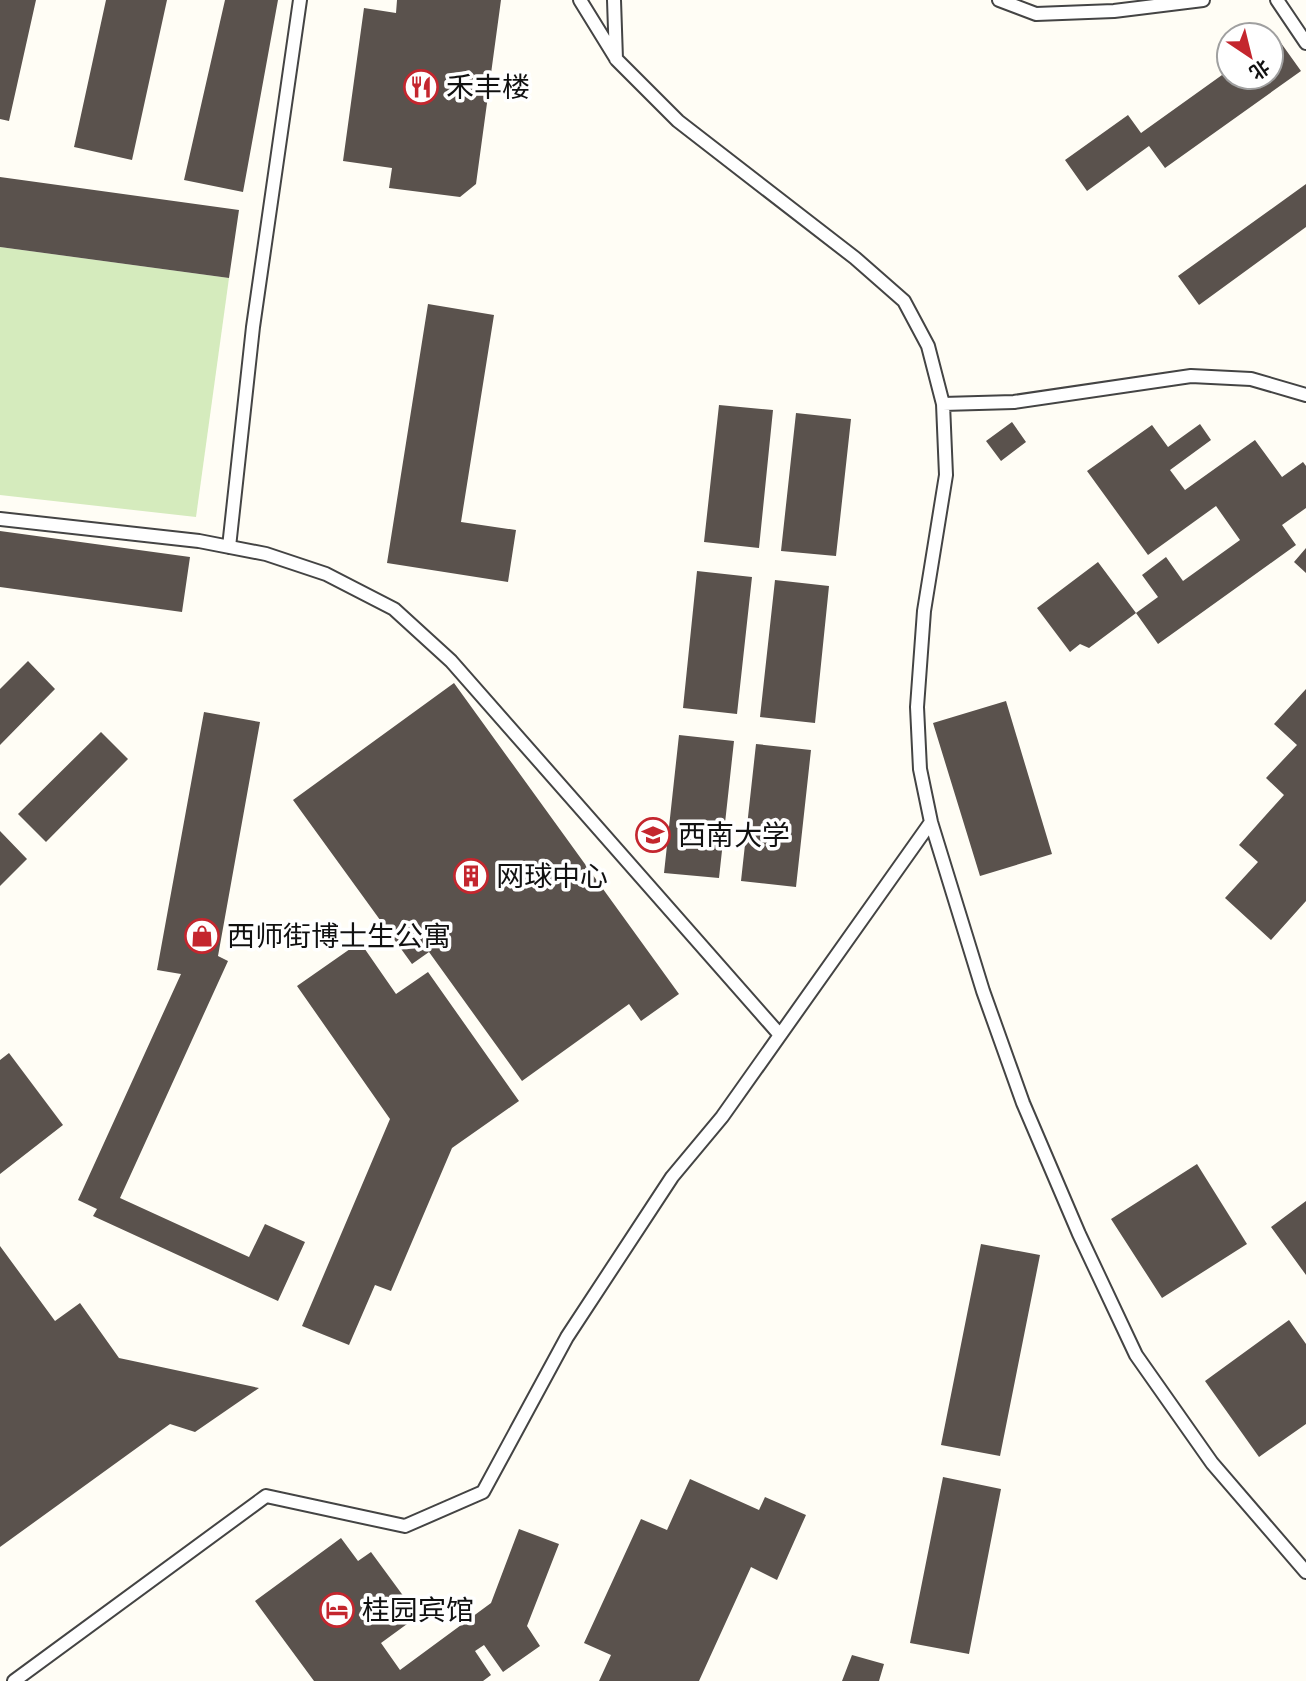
<svg xmlns="http://www.w3.org/2000/svg" width="1306" height="1681" font-family="'Zilla Slab','Noto Sans SC',serif">
<style>
.green{fill:#d5ebbd}
.building{fill:#5a524d}
.lines{fill:none;stroke-linecap:round;stroke-linejoin:round}
.lane-casing{stroke:#444;stroke-width:16}
.lane{stroke:#fff;stroke-width:12}
.labels{text-anchor:middle;stroke-width:7;stroke-linejoin:round;paint-order:stroke}
.poi-label{font-size:28px;fill:#111;stroke:#fff;text-anchor:start}
</style>
<rect width="100%" height="100%" fill="#fffdf5"/>
<path class="green" d="M0 247 229 278 196 517 0 495Z"/>
<path class="building" d="M0 0H36L9 121 0 119Z
M106 0H167L132 160 74 147Z
M225 0H278L243 192 184 180Z
M397 0H501L476 184 460 197 389 188 392 168 343 161 364 8 396 13Z
M1276 36 1301 71 1165 168 1149 146 1087 191 1065 160 1128 115 1141 133 1229 70V77H1271V40Z
M0 177 239 210 229 278 0 247Z
M1306 184V227L1199 305 1178 276Z
M428 304 494 315 461 522 516 530 508 582 387 563Z
M719 405 773 410 759 548 704 542Z
M796 413 851 419 836 556 781 551Z
M1012 422 1026 442 1001 461 986 441Z
M1200 424 1211 440 1170 470 1185 490 1255 440 1282 477 1303 462 1306 466V508L1282 525 1296 545 1158 644 1136 613 1158 597 1142 575 1166 557 1183 581 1240 540 1216 506 1148 555 1087 471 1152 425 1168 447Z
M0 531 190 557 182 612 0 587Z
M1306 548V573L1294 562Z
M1098 562 1136 613 1089 648 1080 644 1070 652 1037 608Z
M697 571 752 577 737 714 683 708Z
M775 580 829 586 815 723 760 717Z
M28 661 55 689 0 745V689Z
M454 683 679 994 641 1021 629 1004 522 1081 429 952 412 964 293 800Z
M1306 689V901L1271 940 1225 898 1258 862 1239 845 1284 795 1266 778 1297 745 1274 724Z
M1006 701 1052 854 980 876 933 723Z
M204 712 260 722 218 956 228 961 120 1198 249 1257 265 1224 305 1242 278 1301 93 1216 97 1209 78 1200 181 974 157 970Z
M101 732 128 759 46 842 18 814Z
M679 735 734 741 719 878 664 873Z
M756 744 811 750 796 887 741 881Z
M0 831 27 859 0 886Z
M360 942 396 994 428 972 519 1101 452 1148 391 1291 375 1285 349 1345 302 1326 390 1119 297 986Z
M9 1053 63 1125 0 1174V1060Z
M1197 1164 1247 1244 1162 1298 1111 1219Z
M1306 1201V1275L1271 1227Z
M981 1244 1040 1255 1000 1456 941 1445Z
M0 1246 55 1321 80 1303 119 1358 259 1388 195 1432 170 1424 0 1547Z
M1289 1320 1306 1344V1424L1259 1457 1205 1381Z
M943 1477 1001 1489 969 1654 910 1643Z
M690 1479 759 1510 765 1497 806 1515 777 1580 751 1567 699 1681H599L611 1655 584 1643 641 1519 667 1530Z
M519 1529 559 1544 527 1626 540 1646 503 1672 484 1645 475 1651 491 1675 483 1681H314L255 1601 341 1538 358 1561 371 1552 418 1616 381 1643 400 1670 491 1603Z
M852 1655 884 1664 879 1681H842Z"/>
<g class="lines">
<g class="lane-casing">
<path id="lane" d="M580 0 617 60 678 121 855 258 904 301 928 346 943 404 946 475 924 611 917 707 920 769 931 822 983 991 1023 1103 1079 1234 1136 1355 1212 1463 1306 1572
M614 0 616 59
M999 0 1036 14 1114 11 1203 0
M1277 0 1306 43
M943 404 1014 402 1191 376 1251 379 1306 395
M0 519 199 541 266 554 326 574 394 609 451 661 780 1035
M229 547 253 327 300 0
M14 1681 266 1496 405 1526 483 1492 567 1337 672 1177 722 1117 931 822"/>
</g>
<use href="#lane" class="lane"/>
</g>
<defs>
<g id="restaurant-ring" transform="scale(1.75)"><circle r="9.5" fill="#fff" stroke="#c4262e" stroke-width="1.5"/><path d="M-5-6h1v4h1v-4h1v4h1v-4h1v5L-1.5 .5V6h-2V.5L-5-1ZM5-6V6H3V1.5H1.5Q1.5-4 5-6Z" fill="#c4262e"/></g>
<g id="university-ring" transform="scale(1.75)"><circle r="9.5" fill="#fff" stroke="#c4262e" stroke-width="1.5"/><path d="M0-5L7-2L0 1L-7-2ZM-4 1L0 2.5L4 1V4Q0 6-4 4Z" fill="#c4262e"/></g>
<g id="building-ring" transform="scale(1.75)"><circle r="9.5" fill="#fff" stroke="#c4262e" stroke-width="1.5"/><path d="M-4-6H4V6H1V3H-1V6H-4ZM-2.5-4.3h1.7v1.8h-1.7ZM.8-4.3h1.7v1.8H.8ZM-2.5-1h1.7V.8h-1.7ZM.8-1h1.7V.8H.8Z" fill="#c4262e"/></g>
<g id="shop-ring" transform="scale(1.75)"><circle r="9.5" fill="#fff" stroke="#c4262e" stroke-width="1.5"/><path d="M-5-2.5h2.3a2.7 3.5 0 0 1 5.4 0H5L5.5 6h-11ZM-1.5-2.5h3a1.5 2.3 0 0 0-3 0Z" fill="#c4262e"/></g>
<g id="hotel-ring" transform="scale(1.75)"><circle r="9.5" fill="#fff" stroke="#c4262e" stroke-width="1.5"/><path d="M-6-4.5h1.5V1H6V5H4.5V3h-9V5H-6ZM-4 0a1.8 1.8 0 1 1 3.6 0ZM.5 0V-2.5h3Q6-2.5 6 0Z" fill="#c4262e"/></g>
</defs>
<g fill-rule="evenodd">
<use href="#restaurant-ring" x="421" y="87"/>
<use href="#university-ring" x="653" y="835"/>
<use href="#building-ring" x="471" y="876"/>
<use href="#shop-ring" x="202" y="936"/>
<use href="#hotel-ring" x="337" y="1610"/>
</g>
<g class="labels">
<g class="poi-label">
<text x="446" y="97">禾丰楼</text>
<text x="678" y="845">西南大学</text>
<text x="496" y="886">网球中心</text>
<text x="227" y="946">西师街博士生公寓</text>
<text x="362" y="1620">桂园宾馆</text>
</g>
</g>
<g transform="translate(1250 56) rotate(145)"><circle r="33" fill="#ffffff" stroke="#a0a0a0" stroke-width="2"/>
<path d="M0-5L12 26L0 18L-12 26Z" fill="#c4262e"/>
<text y="-10" font-size="19" font-weight="bold" text-anchor="middle" fill="#111111">北</text>
</g>
</svg>
